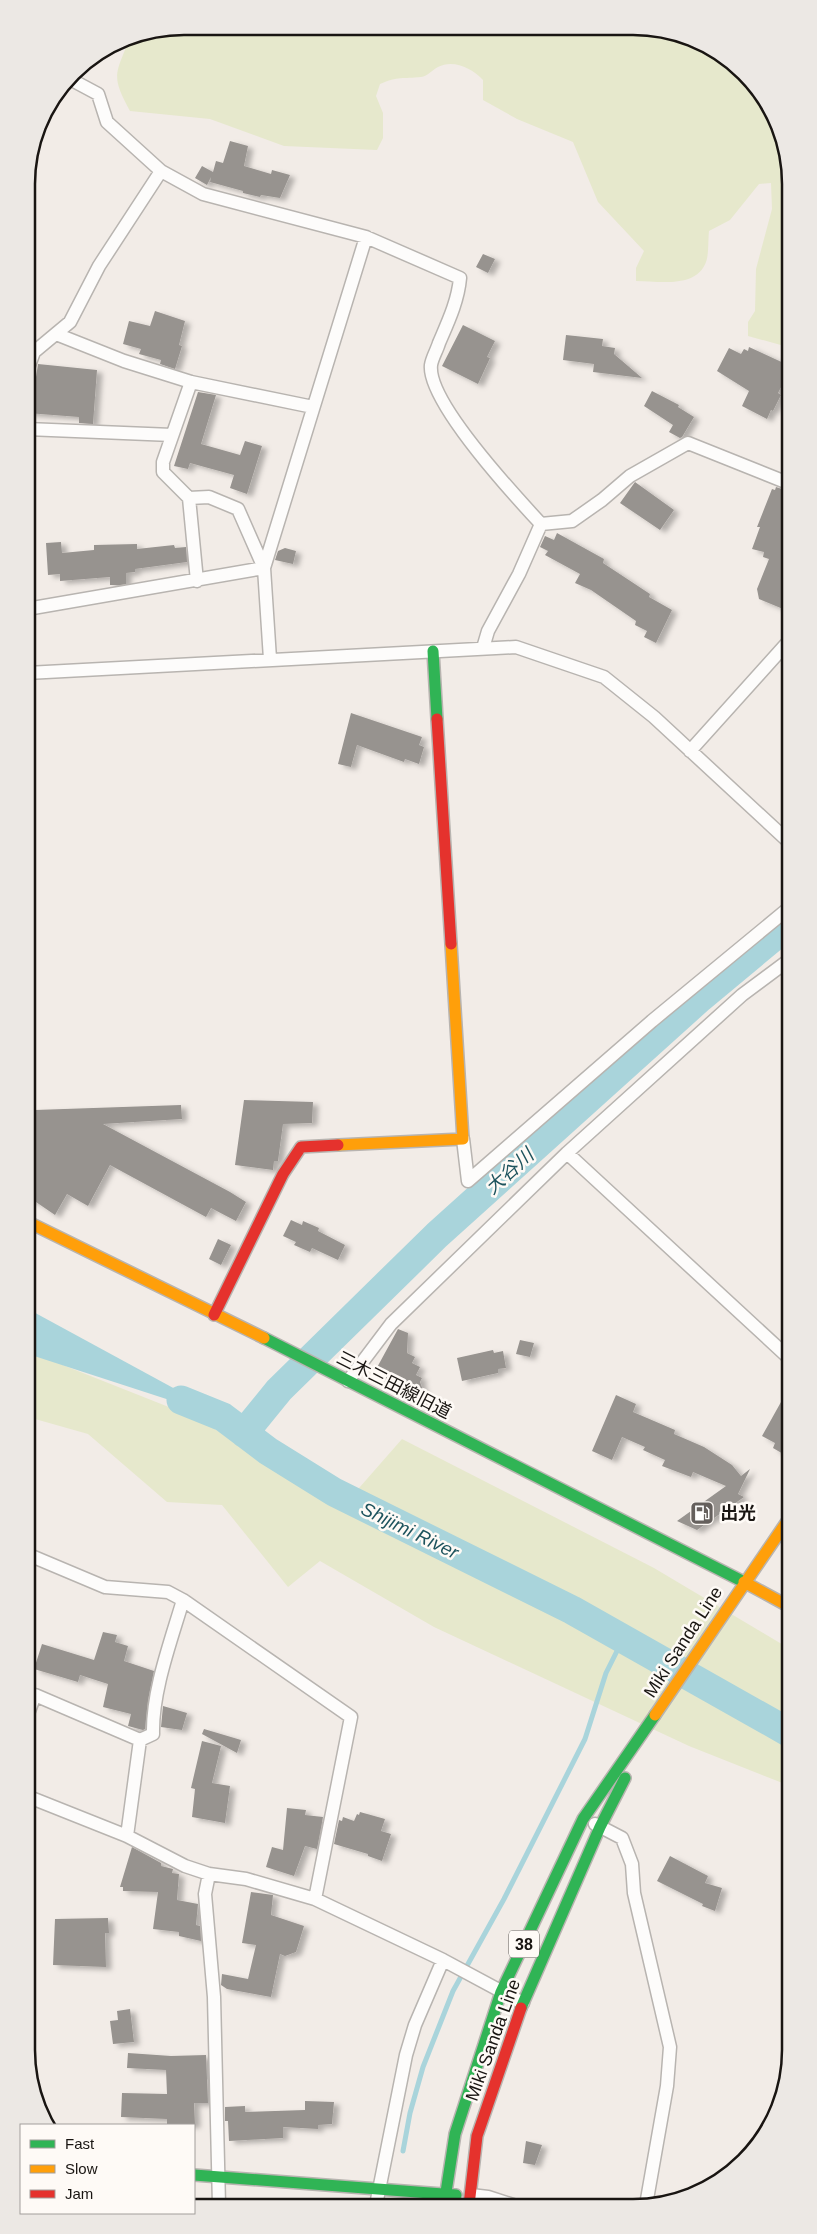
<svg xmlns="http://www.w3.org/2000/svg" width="817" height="2234" font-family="Arial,'Noto Sans JP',sans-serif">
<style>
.green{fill:#e6e8cc}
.water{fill:#a9d4db}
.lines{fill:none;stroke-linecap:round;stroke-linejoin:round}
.stream{stroke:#a9d4db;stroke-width:5}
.river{stroke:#a9d4db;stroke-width:29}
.building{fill:#97938f;filter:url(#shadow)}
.street-casing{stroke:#b8b4b0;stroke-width:15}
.fast-casing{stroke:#b8b4b0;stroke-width:14}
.slow-casing{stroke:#b8b4b0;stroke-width:14}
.jam-casing{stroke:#b8b4b0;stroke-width:14}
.street{stroke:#fdfcfb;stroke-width:12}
.fast{stroke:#30b455;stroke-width:11}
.slow{stroke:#ff9f0a;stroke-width:11}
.jam{stroke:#e5322d;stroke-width:11}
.labels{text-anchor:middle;stroke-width:5;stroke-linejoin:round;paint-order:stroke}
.shield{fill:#fefaf6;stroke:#5e5a56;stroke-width:1}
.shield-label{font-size:16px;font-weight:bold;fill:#191512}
.street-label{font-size:18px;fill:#191512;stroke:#fefaf6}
.poi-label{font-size:18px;font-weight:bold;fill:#191512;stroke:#fefaf6;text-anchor:start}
.water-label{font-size:19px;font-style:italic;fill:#1d535d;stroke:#fefaf6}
.rim{fill:none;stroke:#191512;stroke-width:2.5}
</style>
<defs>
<filter id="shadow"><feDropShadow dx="5.5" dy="3" stdDeviation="2.5" flood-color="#0004"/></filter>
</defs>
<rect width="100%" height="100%" fill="#f2ece7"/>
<path class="green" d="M184 26 664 29 711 47 745 73 774 114 788 153V347L748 336V322L755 311 756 269 772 209 771 183 759 184 730 220 709 231C708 240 709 254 706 262 696 289 658 281 636 281V268L644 251 598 202 573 142 517 119 483 100V80C472 68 453 59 438 67 432 70 428 76 421 77 403 79 398 76 380 84L376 96 383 113V138L377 150 284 146 210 119 130 111C110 74 116 75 130 37Z
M28 1354 40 1356 194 1417 345 1504 402 1439 654 1568 790 1649V1786L689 1746 434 1627 320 1561 288 1587 222 1505 167 1502 88 1434 28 1417Z"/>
<path class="water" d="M28 1309 234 1421 28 1354Z"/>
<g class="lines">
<path class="stream" d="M403 2151 410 2113 423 2067 453 1991 504 1899 585 1739 606 1673 623 1639"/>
<path class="river" d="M181 1400 223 1417 268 1451 334 1492 572 1610 790 1733
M244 1433 279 1390 437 1235 700 998 789 924"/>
</g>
<path class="building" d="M230 141 248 146 244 166 271 174 272 170 290 175 280 198 261 195 260 197 243 193V191L210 182 211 177 207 185 195 178 202 166 213 172 216 161 223 163Z
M483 254 495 259 488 273 476 267Z
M155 311 185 321 179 345 182 346 175 369 160 364 161 360 139 354 141 349 123 344 129 321 150 326Z
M463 325 495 341 487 357 490 358 478 384 442 366Z
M566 335 603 339 602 346 615 348 614 354 642 378 593 372 594 364 563 360Z
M749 347 788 365V374L778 393 781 395 773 411 771 410 767 419 742 406 749 391 717 371 729 348 741 354 744 349 748 351Z
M38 364 97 370 93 424 79 423V417L27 413V395L31 378 36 377Z
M652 391 679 405 678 407 694 417 682 437 680 438 669 432 673 425 644 406Z
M198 392 216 395 201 444 240 455 245 441 262 446 247 494 230 488 234 475 190 463 188 469 174 466Z
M635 482 674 510 660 530 620 503Z
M776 487 788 491V510L783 524 788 526V611L759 599 757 589 769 559 763 557 764 552 752 549 760 527H757L772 489 775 490Z
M557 533 604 559 603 563 650 594 649 597 672 610 656 643 644 637 647 631 635 625 636 621 591 590 575 583 580 574 545 555 548 551 540 547 545 536 554 540Z
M61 542 62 553 94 550V545L137 544V549L174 545 175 548 186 547 187 562 135 569V572L126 573V584L120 585H110V577L60 581V574L48 575 46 543Z
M285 548 296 551 293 564 275 560 278 551Z
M351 713 422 737 419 745 424 747 419 764 405 759 404 762 357 745 351 767 338 764Z
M244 1100 313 1102 312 1123 283 1124 278 1161H274L273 1170 235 1165Z
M181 1105 182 1119 103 1124 230 1192 246 1202 236 1221 211 1208 206 1217 110 1165 88 1206 67 1194 55 1215 36 1202 28 1200V1112H35V1110Z
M291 1220 302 1225 303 1221 319 1228 318 1231 345 1245 338 1260 312 1248 310 1252 294 1245 296 1242 283 1236Z
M218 1239 231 1245 221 1265 209 1259Z
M398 1329 408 1333 407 1353 415 1357 412 1363 420 1367 416 1375 422 1378 420 1382 430 1410 400 1392 401 1389 398 1386 374 1373Z
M520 1340 534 1343 530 1357 516 1354Z
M493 1350 494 1353 503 1351 506 1368 498 1369V1373L462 1381 457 1358Z
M616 1395 636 1404 633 1412 675 1430 674 1434 704 1447 732 1465 741 1476 750 1469 738 1494 744 1497 697 1530 677 1521 726 1486 693 1472 691 1477 662 1466 665 1460 643 1450 645 1447 622 1437 612 1460 592 1451Z
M781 1402 789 1407 790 1451 787 1450 785 1455 773 1448 775 1443 762 1436Z
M103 1632 117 1635 115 1642 128 1646 124 1661 154 1671 148 1700 145 1729 143 1730 128 1726 131 1714 103 1707 108 1684 80 1675 78 1682 34 1669 42 1644 94 1660Z
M163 1706 187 1713 182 1730 161 1727Z
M204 1729 241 1740 237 1753 202 1734Z
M202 1741 221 1746 212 1783 230 1786 225 1823 192 1817 195 1789 191 1788Z
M287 1808 306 1810 305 1815 323 1817 317 1849 305 1846 294 1876 266 1867 272 1847 283 1850Z
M360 1812 385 1819 381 1831 391 1834 382 1861 368 1856V1854L334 1844 339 1820 342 1821 343 1817 354 1821 357 1814 359 1815Z
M132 1847 161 1863V1866L173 1869 172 1873 179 1874 177 1900 198 1904 196 1925 200 1926 201 1941 179 1936V1932L153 1929 158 1892 123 1891V1887H120Z
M670 1856 708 1876 705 1883 722 1888 715 1911 702 1906 703 1904 657 1881Z
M251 1892 273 1895 271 1915 304 1926 296 1952 285 1956 280 1954 271 1997 227 1989 221 1985 222 1974 248 1979 256 1945 242 1943Z
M108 1918 109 1933H105L106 1967 53 1965 55 1919Z
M130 2009 134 2042 113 2044 110 2021 118 2020 117 2011Z
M128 2053 171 2056 206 2055 208 2103H194L195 2125H167V2119L121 2117 122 2093 167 2094 166 2070 127 2068Z
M305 2101 334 2102 332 2124 318 2125V2129L283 2127V2138L229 2141 228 2121H225V2107L245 2106V2112L305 2110Z
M526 2141 542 2145 535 2165 523 2163Z"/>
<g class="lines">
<g class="street-casing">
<path id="street" d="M70 79 98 94 107 122 161 171 203 194 366 237 460 278C458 301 448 322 439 343 437 350 432 358 431 365 427 401 515 496 541 524
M56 334 124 361 191 382 313 407
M27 371 34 352 70 322 99 266 161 171
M191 382 163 462V472L189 498 197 581
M27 429 172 435
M541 524 572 521 602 500 630 476 688 443 788 483
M27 609 264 568 238 509 209 497 189 498
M483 648 488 631 519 574 541 524
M270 659 264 568 366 237
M27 673 516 647 604 677 654 717 789 842
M690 751 788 642
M789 960 742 995 567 1153 789 1358
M463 1139 468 1181 652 1021 789 908
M348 1381 391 1324 567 1153
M29 1555 105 1587 168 1592 183 1600 351 1717 315 1899
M29 1711 35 1695 140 1740
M29 1797 127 1836 185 1866 209 1874 246 1879 315 1899 443 1960 523 2003
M595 1824 622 1838 632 1864 634 1893 670 2047 667 2086 646 2205
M127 1836 140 1740 153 1734C152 1691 171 1641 183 1600
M209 1874 205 1894 214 1997 219 2205
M471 2195 488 2197 513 2205
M376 2205 406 2055 415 2025 443 1960"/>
</g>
<g class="fast-casing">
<path id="fast" d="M433 651 437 719
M264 1338 744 1582
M521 2008 600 1827 625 1778
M194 2175 456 2195
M444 2205 455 2134 501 1992 583 1819 655 1715"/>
</g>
<g class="slow-casing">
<path id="slow" d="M338 1145 463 1139 451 944
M28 1222 264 1338
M744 1582 790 1607
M655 1715 790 1517"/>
</g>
<g class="jam-casing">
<path id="jam" d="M437 719 451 944
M214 1315 283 1174 301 1147 338 1145
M469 2205 477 2136 521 2008"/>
</g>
<use href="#street" class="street"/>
<use href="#fast" class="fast"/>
<use href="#slow" class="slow"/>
<use href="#jam" class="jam"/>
</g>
<defs>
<g id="fuel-square" transform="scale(1.25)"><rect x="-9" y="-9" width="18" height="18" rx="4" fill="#65605d" stroke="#fefaf6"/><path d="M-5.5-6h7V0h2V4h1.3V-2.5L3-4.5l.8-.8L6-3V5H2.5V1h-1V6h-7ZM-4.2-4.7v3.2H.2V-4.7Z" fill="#fff"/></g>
</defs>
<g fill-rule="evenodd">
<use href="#fuel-square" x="702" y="1513"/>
</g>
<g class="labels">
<rect class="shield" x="509" y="1930.5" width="30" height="27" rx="4"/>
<g class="shield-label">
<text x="524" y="1950">38</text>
</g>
<g class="street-label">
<text transform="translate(394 1385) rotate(27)" y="6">三木三田線旧道</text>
<text transform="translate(683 1642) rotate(-57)" y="6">Miki Sanda Line</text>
<text transform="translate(493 2040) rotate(-70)" y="6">Miki Sanda Line</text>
</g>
<g class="poi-label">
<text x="720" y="1519">出光</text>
</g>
<g class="water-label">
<text transform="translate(509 1171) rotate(-42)" y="7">大谷川</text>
<text transform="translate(410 1530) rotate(26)" y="7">Shijimi River</text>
</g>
</g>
<path d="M0 0H817V2234H0ZM184 35H633A149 149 0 0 1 782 184V2050A149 149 0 0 1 633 2199H184A149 149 0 0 1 35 2050V184A149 149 0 0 1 184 35Z" fill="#ece8e4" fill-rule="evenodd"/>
<path class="rim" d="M184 35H633A149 149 0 0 1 782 184V2050A149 149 0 0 1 633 2199H184A149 149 0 0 1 35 2050V184A149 149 0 0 1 184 35Z"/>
<rect x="20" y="2124" width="175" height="90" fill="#fefaf6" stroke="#a29e9b"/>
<rect x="30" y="2140" width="25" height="8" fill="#30b455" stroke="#a29e9b"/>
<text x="65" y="2149" font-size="15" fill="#191512">Fast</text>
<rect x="30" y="2165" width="25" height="8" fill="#ff9f0a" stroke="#a29e9b"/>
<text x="65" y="2174" font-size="15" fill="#191512">Slow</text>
<rect x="30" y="2190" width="25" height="8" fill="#e5322d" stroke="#a29e9b"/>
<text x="65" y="2199" font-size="15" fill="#191512">Jam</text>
</svg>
